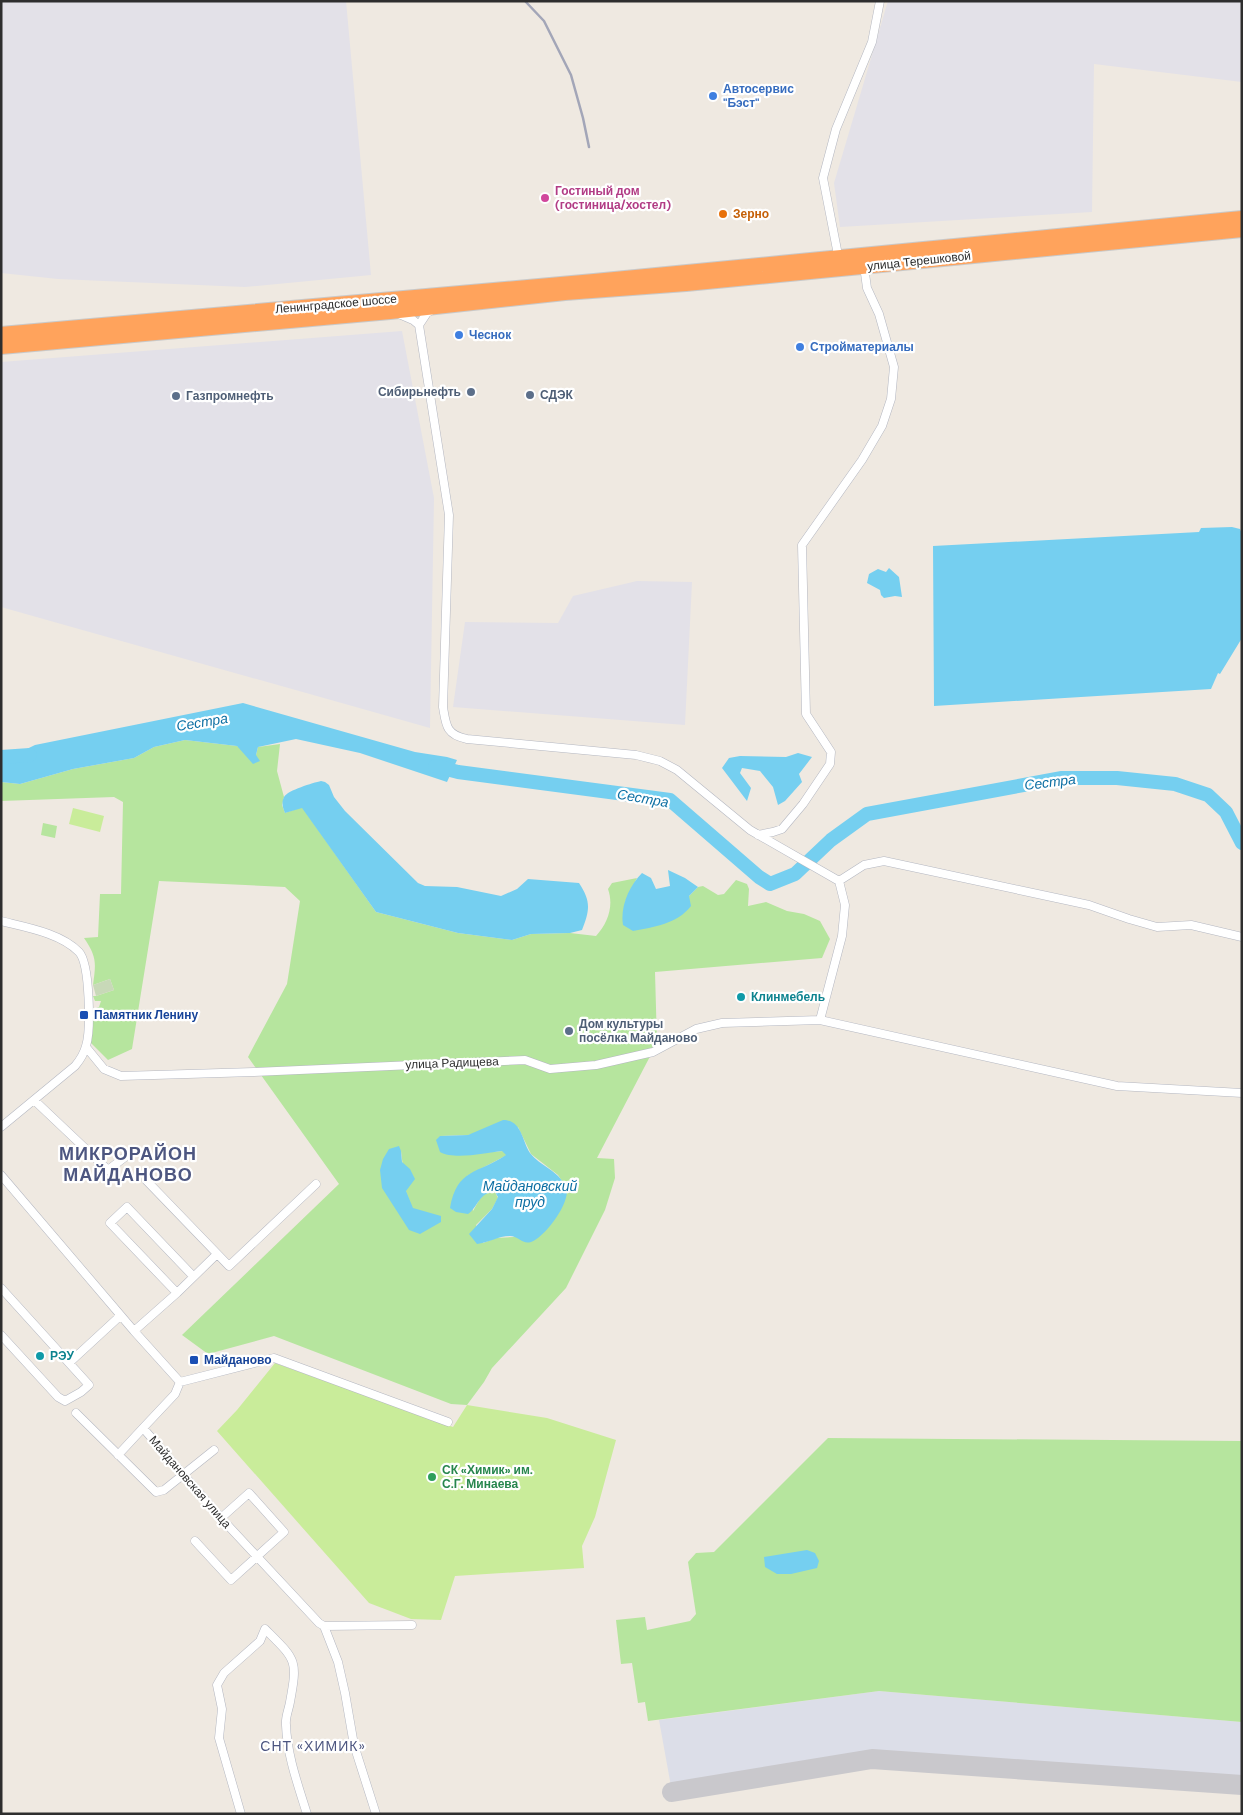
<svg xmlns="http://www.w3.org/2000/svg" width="1243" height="1815" font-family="'DM Sans',sans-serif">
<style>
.industrial{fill:#e3e1e8}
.airport{fill:#dcdee8}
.green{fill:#b6e59e;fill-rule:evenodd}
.cemetery{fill:#c8d9b8}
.pitch{fill:#c9ec9a}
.water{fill:#75cff0}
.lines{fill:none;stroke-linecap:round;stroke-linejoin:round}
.river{stroke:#75cff0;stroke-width:14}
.taxiway{stroke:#c9c8cc;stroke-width:20}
.street-casing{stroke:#b4b7c1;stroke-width:9}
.highway-casing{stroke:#c9c9c9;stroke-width:16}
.street{stroke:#fff;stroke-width:8}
.highway{stroke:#ffa35c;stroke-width:14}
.rail{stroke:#a3a6b8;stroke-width:2.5}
.shop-dot{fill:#3f7fe0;stroke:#fff;stroke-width:2}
.hotel-dot{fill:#d1479c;stroke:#fff;stroke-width:2}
.food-dot{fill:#e8710a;stroke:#fff;stroke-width:2}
.service-dot{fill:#5c6f8a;stroke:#fff;stroke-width:2}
.culture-dot{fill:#0f9aa8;stroke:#fff;stroke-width:2}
.transit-dot{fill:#1a4fb4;stroke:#fff;stroke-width:2}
.leisure-dot{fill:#2e9e5b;stroke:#fff;stroke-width:2}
.labels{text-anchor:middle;stroke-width:4.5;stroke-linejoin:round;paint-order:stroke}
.shop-label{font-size:12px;font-weight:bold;fill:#366cbe;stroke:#fff;text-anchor:start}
.hotel-label{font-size:12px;font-weight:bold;fill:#b23c85;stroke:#fff;text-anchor:start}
.food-label{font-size:12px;font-weight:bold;fill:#c56008;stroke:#fff;text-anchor:start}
.street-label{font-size:12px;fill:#2e2e2e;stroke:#fff}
.service-label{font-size:12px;font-weight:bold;fill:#4e5e75;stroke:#fff;text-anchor:start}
.culture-label{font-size:12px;font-weight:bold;fill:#0d838f;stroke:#fff;text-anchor:start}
.transit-label{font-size:12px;font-weight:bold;fill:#164399;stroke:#fff;text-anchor:start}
.leisure-label{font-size:12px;font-weight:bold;fill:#27864d;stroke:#fff;text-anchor:start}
.water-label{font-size:14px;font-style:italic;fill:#0d6fa3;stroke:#fff}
.neighbourhood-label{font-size:14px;letter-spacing:1px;fill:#4d5680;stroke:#fff}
.district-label{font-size:18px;font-weight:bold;letter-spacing:1px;fill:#4d5680;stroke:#fff}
</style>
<rect width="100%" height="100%" fill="#efe9e1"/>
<path class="industrial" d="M1 1H346L371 275 245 287 58 279 1 273Z
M888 1H1242V82L1094 64 1092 212 840 227 834 183Z
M402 331 434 498 430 728 1 607V362Z
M637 581 692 582 685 725 453 707 465 622 558 623 573 596Z"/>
<path class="airport" d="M879 1691 1242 1722V1785L872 1759 672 1792 659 1720Z"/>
<path class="green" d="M185 740 237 746 256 755 258 747 280 744 277 771 284 797 282 805 285 813 302 807 376 912 458 933 512 940 531 934 570 933 596 936C608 923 614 906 608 889L612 883 637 878 625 902 689 896 698 887 703 886 718 895 724 894 736 880 747 884 749 889 748 906 766 902 787 911 804 914 820 921 830 939 822 958 655 972 657 1043 597 1158 614 1159 615 1178 605 1210 566 1288 492 1368 484 1382 467 1405 451 1404 274 1336 208 1354 182 1335 339 1184 248 1057 287 984 300 901 285 887 159 881 132 1049 108 1060 90 1042 93 1009 99 1007 101 1001H95L93 996H96L114 990 110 979 93 985C96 963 97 957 84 938L98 937 100 894H121L123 802 114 797 1 801V782L20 784 73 769 134 758 154 747ZM518 1127 531 1154 558 1175 567 1189 514 1237 496 1238 483 1243 476 1225 492 1209 498 1198 495 1192C482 1191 479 1201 473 1211L467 1176 507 1155 503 1151 458 1155 440 1136 468 1135ZM389 1149 401 1151 406 1191 413 1208Z
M43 823 57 826 55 838 41 835Z
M828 1438 1242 1441V1722L879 1691 648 1721 645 1702 638 1703 632 1663 621 1664 616 1620 645 1617 647 1630 690 1621 696 1614 688 1562 696 1553 714 1552Z"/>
<path class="cemetery" d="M110 979 114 990 96 996 93 985Z"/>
<path class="pitch" d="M73 808 104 816 100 832 69 824Z
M275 1363 453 1427 467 1405 547 1418 616 1440 595 1517 582 1546 584 1568 455 1576 441 1620 411 1619 369 1603 217 1431 237 1410Z"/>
<path class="water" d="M1232 527 1240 529 1242 534V638L1220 674 1218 673 1211 689 934 706 933 546 1199 532 1201 528Z
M889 568 899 577 902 597 895 596 884 598 881 595 880 590 867 583 869 574 878 569 886 572Z
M243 703 415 752 447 757 457 760 447 782 360 753 296 739 258 747 256 755 260 761 253 764 237 746 185 740 154 747 134 758 73 769 20 784 1 782V759L4 760 35 745Z
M798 753 812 757 799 774 802 782 785 801 778 805 773 787 760 771 742 768 740 773 751 788 747 801 722 768 729 758 740 756 786 757Z
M321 781 325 782 329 785 334 797 345 811 418 883 425 886 457 887 501 896 517 889 528 879 579 883C591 901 590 910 582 930L570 933 531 934 512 940 458 933 376 912 302 808 285 813C283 808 281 803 284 797 288 790 313 783 321 781Z
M668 870 685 878 698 887 689 896 691 906C677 924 654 927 633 931L623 925C620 907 629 886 642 873L651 878 656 889 670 886Z
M503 1120C522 1120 522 1141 530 1153 540 1166 558 1170 566 1187 572 1201 545 1237 531 1242 523 1245 518 1236 510 1236 498 1236 488 1243 477 1244L469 1234 492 1209 498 1197 495 1192C480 1191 478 1207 468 1214L456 1212 450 1208C457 1168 478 1174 506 1155L502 1151C486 1153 454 1160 440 1152L436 1140 440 1136 468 1135Z
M399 1146 401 1151 402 1162 410 1169 415 1179 406 1191 413 1208 441 1216V1222L420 1234 409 1230 382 1188 380 1170 383 1159 389 1149Z
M807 1550 815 1553 819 1561 817 1568 791 1574H777L765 1567 764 1557Z"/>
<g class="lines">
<path class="river" d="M1 757 30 755
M435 766 458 772 670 800 759 877 770 884 795 874 831 840 867 814 1062 778H1117L1175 784 1208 795 1226 812 1242 843"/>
<path class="taxiway" d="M672 1792 872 1759 1242 1785"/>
<g class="street-casing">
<path id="street" d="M839 260 823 178 836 129 872 42 880 1
M432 310 427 313 419 325 449 515 443 707C446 725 446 735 467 739L636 755 660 761 677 770 750 830 839 881 845 905 842 936 820 1020 1117 1086 1242 1093
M399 314 413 320 419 325
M758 835 773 832 782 829 803 804 830 764 831 752 806 714 802 545 862 460 882 426 891 399 894 367 879 314 867 288 864 266
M839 881 864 865 884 861 1089 905 1129 919 1157 927 1191 925 1242 937
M1 921C25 927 61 933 79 952 90 964 91 1030 86 1046 84 1054 80 1060 75 1066L1 1127
M86 1047 104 1069 121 1076 254 1072 525 1060 550 1069 596 1065 653 1052 696 1029 722 1023 820 1020
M34 1100 108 1170 125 1157
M1 1175 134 1331 180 1382
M146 1180 229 1266 316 1184
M193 1276 127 1207 110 1223 177 1293 217 1254
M1 1288 89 1385 81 1392 65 1401 58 1397 1 1335
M134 1331 177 1293
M69 1363 120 1316
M180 1382 175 1394 143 1428 221 1518 319 1623 324 1626 412 1625
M180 1382 274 1358 448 1422
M76 1413 156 1492 164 1490 214 1450
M118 1455 143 1428
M195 1541 231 1580 284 1532 249 1493 221 1518
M324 1626 338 1662 345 1693 354 1745 376 1814
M241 1814 219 1738 222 1709 217 1685 224 1673 260 1641 265 1629C296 1660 298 1659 290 1702 289 1709 285 1717 286 1725 287 1755 298 1785 307 1814"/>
</g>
<g class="highway-casing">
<path id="highway" d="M1 334 594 281 1242 218
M1 347 390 312 565 293 686 284 1242 230"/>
</g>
<use href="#street" class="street"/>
<use href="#highway" class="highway"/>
<path class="rail" d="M525 1 544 21 571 75 583 118 589 147"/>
</g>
<g class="shop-dot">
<circle cx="713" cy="96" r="5"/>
<circle cx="459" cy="335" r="5"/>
<circle cx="800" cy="347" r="5"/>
</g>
<circle class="hotel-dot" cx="545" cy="198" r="5"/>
<circle class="food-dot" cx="723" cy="214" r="5"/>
<g class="service-dot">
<circle cx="471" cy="392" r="5"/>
<circle cx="530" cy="395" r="5"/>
<circle cx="176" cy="396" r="5"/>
<circle cx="569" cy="1031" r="5"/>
</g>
<g class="culture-dot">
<circle cx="741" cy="997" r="5"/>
<circle cx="40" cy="1356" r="5"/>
</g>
<g class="transit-dot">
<rect x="79" y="1010" width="10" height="10" rx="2.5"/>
<rect x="189" y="1355" width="10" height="10" rx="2.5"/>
</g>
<circle class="leisure-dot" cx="432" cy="1477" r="5"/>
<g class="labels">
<g class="shop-label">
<text x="723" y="93">Автосервис<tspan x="723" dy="14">"Бэст"</tspan></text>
<text x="469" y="339">Чеснок</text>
<text x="810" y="351">Стройматериалы</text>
</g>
<g class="hotel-label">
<text x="555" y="195">Гостиный дом<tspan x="555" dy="14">(гостиница/хостел)</tspan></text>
</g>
<g class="food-label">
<text x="733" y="218">Зерно</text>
</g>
<g class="street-label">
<text transform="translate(919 261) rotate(-6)" y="4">улица Терешковой</text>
<text transform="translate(336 304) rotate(-5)" y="4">Ленинградское шоссе</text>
<text transform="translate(452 1063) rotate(-2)" y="4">улица Радищева</text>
<text transform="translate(190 1482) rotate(49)" y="4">Майдановская улица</text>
</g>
<g class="service-label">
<text x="461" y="396" text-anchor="end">Сибирьнефть</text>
<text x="540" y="399">СДЭК</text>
<text x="186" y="400">Газпромнефть</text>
<text x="579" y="1028">Дом культуры<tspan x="579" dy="14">посёлка Майданово</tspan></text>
</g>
<g class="culture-label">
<text x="751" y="1001">Клинмебель</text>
<text x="50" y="1360">РЭУ</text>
</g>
<g class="transit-label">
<text x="94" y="1019">Памятник Ленину</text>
<text x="204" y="1364">Майданово</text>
</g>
<g class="leisure-label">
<text x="442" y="1474">СК «Химик» им.<tspan x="442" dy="14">С.Г. Минаева</tspan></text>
</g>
<g class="water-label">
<text transform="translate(202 722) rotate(-9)" y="5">Сестра</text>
<text transform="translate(1050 782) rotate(-7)" y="5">Сестра</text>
<text transform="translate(643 798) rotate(10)" y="5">Сестра</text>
<text x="530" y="1191">Майдановский<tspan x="530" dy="16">пруд</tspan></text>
</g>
<g class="neighbourhood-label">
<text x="313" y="1751">СНТ «ХИМИК»</text>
</g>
<g class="district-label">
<text x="128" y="1160">МИКРОРАЙОН<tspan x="128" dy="21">МАЙДАНОВО</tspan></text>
</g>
</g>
<rect width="1243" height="1815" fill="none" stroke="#2e2e2e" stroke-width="5"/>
</svg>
